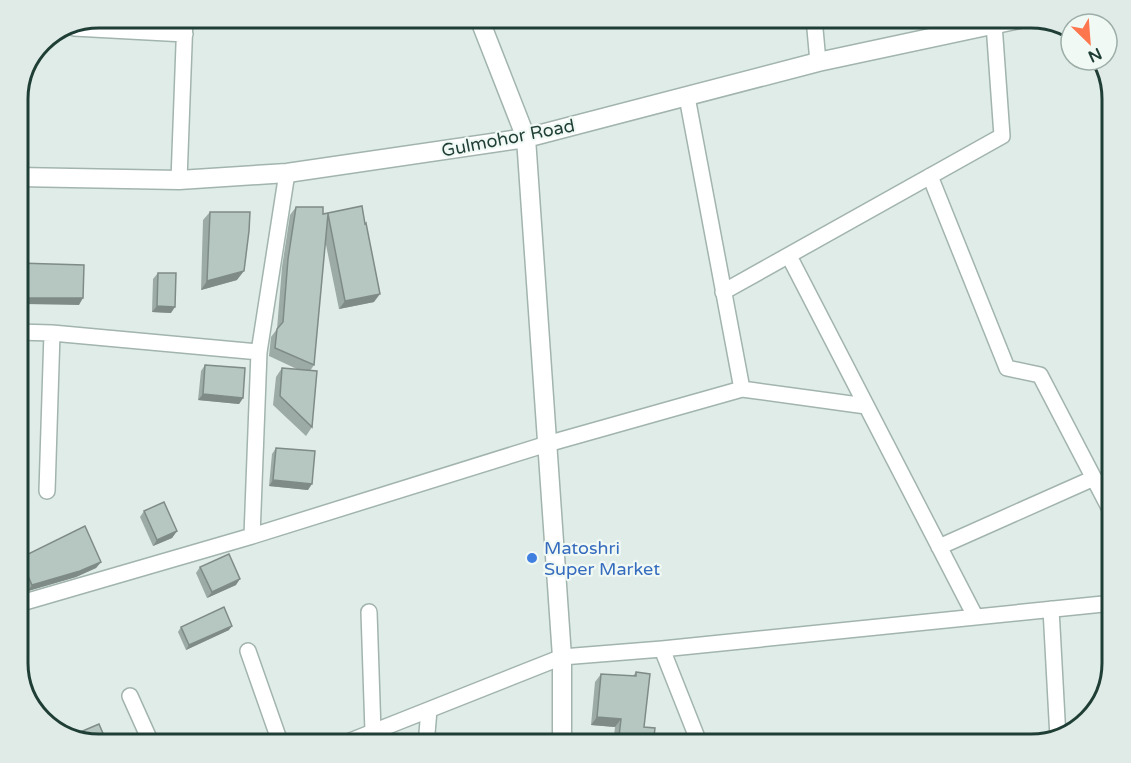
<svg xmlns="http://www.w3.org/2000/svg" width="1131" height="763" font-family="'Varela Round',sans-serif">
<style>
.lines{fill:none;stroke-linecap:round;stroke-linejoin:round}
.minor-casing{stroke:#a2b4ae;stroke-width:18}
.tertiary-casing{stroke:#a2b4ae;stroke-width:21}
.minor{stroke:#fff;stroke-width:15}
.tertiary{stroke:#fff;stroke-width:18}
.wall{fill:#9caba5}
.shaded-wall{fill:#7f8b86}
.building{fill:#b5c7c0;stroke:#7f8b86;stroke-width:1.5}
.shop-dot{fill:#3f7fe0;stroke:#f1f9f5;stroke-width:2}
.labels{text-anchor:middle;stroke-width:4.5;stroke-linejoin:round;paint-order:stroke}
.street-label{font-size:18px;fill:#1f3e35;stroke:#f1f9f5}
.shop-label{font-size:18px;fill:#366cbe;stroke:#f1f9f5;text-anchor:start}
.rim{fill:none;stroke:#1f3e35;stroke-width:3}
</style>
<rect width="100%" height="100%" fill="#e0ece7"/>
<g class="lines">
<g class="minor-casing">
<path id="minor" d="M814 18 818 62
M74 28 185 34
M287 173 259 352 252 536 547 444 742 389 687 97
M930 176 1007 368 1040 375 1113 515
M179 180 185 18
M789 256 975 616
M723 292 1002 136 994 24
M18 332 52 333 259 352
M742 389 866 406
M47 491 52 333
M939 547 1094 478
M18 604 252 536
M1051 609 1058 738
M369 612 373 732
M662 649 700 745
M248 651 281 745
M130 696 152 745
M340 745 562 657 662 649 1113 603
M426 745 429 710"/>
</g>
<g class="tertiary-casing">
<path id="tertiary" d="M479 18 526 138 562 657V745
M18 177 179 180 287 173 526 138 818 62 1024 18"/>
</g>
<use href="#minor" class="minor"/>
<use href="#tertiary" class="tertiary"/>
</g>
<path class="wall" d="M505 18H529L508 26Z
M362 206 374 302 339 309 325 240 314 365 310 371 312 427 306 436 273 405 276 377 282 368 299 370 269 356 271 337 277 329 282 267 290 215 296 207 323 214Z
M210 212 237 280 201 290 203 220Z
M158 273 171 313 152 312 153 279Z
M205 365 243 398 239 404 198 400 201 371Z
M276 448 308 490 269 486 272 454Z
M144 511 177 531 172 538 153 546 140 517Z
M20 558 101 562 96 568 76 577 28 591 18 570V560Z
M200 567 236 585 207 598 196 573Z
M181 627 229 630 186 650 178 632Z
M636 672 644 727 653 745H613L615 727 591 725 595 682 601 674 633 676Z"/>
<path class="shaded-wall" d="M521 18H529L508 26 511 22Z
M244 271 237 280 201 290 207 281Z
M380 294 374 302 339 309 345 301Z
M27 298H83L79 305 25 304 22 308H18V301Z
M157 306 175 307 171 313 152 312Z
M203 394 243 398 239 404 198 400Z
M273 480 312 484 308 490 269 486Z
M177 531 172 538 153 546 157 540Z
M101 562 96 568 76 577 28 591 32 585Z
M240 579 236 585 207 598 212 592Z
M232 626 229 630 186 650 189 645Z
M597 717 621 719 615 727 591 725Z"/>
<path class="building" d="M510 18H521L511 22Z
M362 206 365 224 366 223 380 294 345 301 328 214 314 365 275 348 277 329 283 322 288 259 296 207H323V214Z
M210 212H250L249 231 244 271 207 281Z
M18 263 84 265 83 298H27V302L18 301Z
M158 273H176L175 307 157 306Z
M205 365 245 368 243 398 203 394Z
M282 368 317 371 312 427 280 396Z
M276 448 315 451 312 484 273 480Z
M164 502 177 531 157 540 144 511Z
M85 526 101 562 80 571 32 585 20 558Z
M229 554 240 579 212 592 200 567Z
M224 607 232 626 189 645 181 627Z
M636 672 650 674 644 727 655 728 653 745H618L621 719 597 717 601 674 636 676Z
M99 724 108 745H99L71 736Z"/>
<circle class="shop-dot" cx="532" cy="558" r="6"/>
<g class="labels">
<g class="street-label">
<text transform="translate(508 138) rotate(-11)" y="6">Gulmohor Road</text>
</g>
<g class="shop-label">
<text x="544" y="554">Matoshri<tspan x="544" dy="21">Super Market</tspan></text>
</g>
</g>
<path d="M0 0H1131V763H0ZM99 28H1031A71 71 0 0 1 1102 99V663A71 71 0 0 1 1031 734H99A71 71 0 0 1 28 663V99A71 71 0 0 1 99 28Z" fill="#e0eae6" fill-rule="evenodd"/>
<path class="rim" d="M99 28H1031A71 71 0 0 1 1102 99V663A71 71 0 0 1 1031 734H99A71 71 0 0 1 28 663V99A71 71 0 0 1 99 28Z"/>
<g transform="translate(1089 42) rotate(155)"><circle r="28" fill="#f1f9f5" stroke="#9daea8" stroke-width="1.5"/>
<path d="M0-4.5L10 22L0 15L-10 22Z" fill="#fd764d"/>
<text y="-9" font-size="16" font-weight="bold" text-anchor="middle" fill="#1f3e35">N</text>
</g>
</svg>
